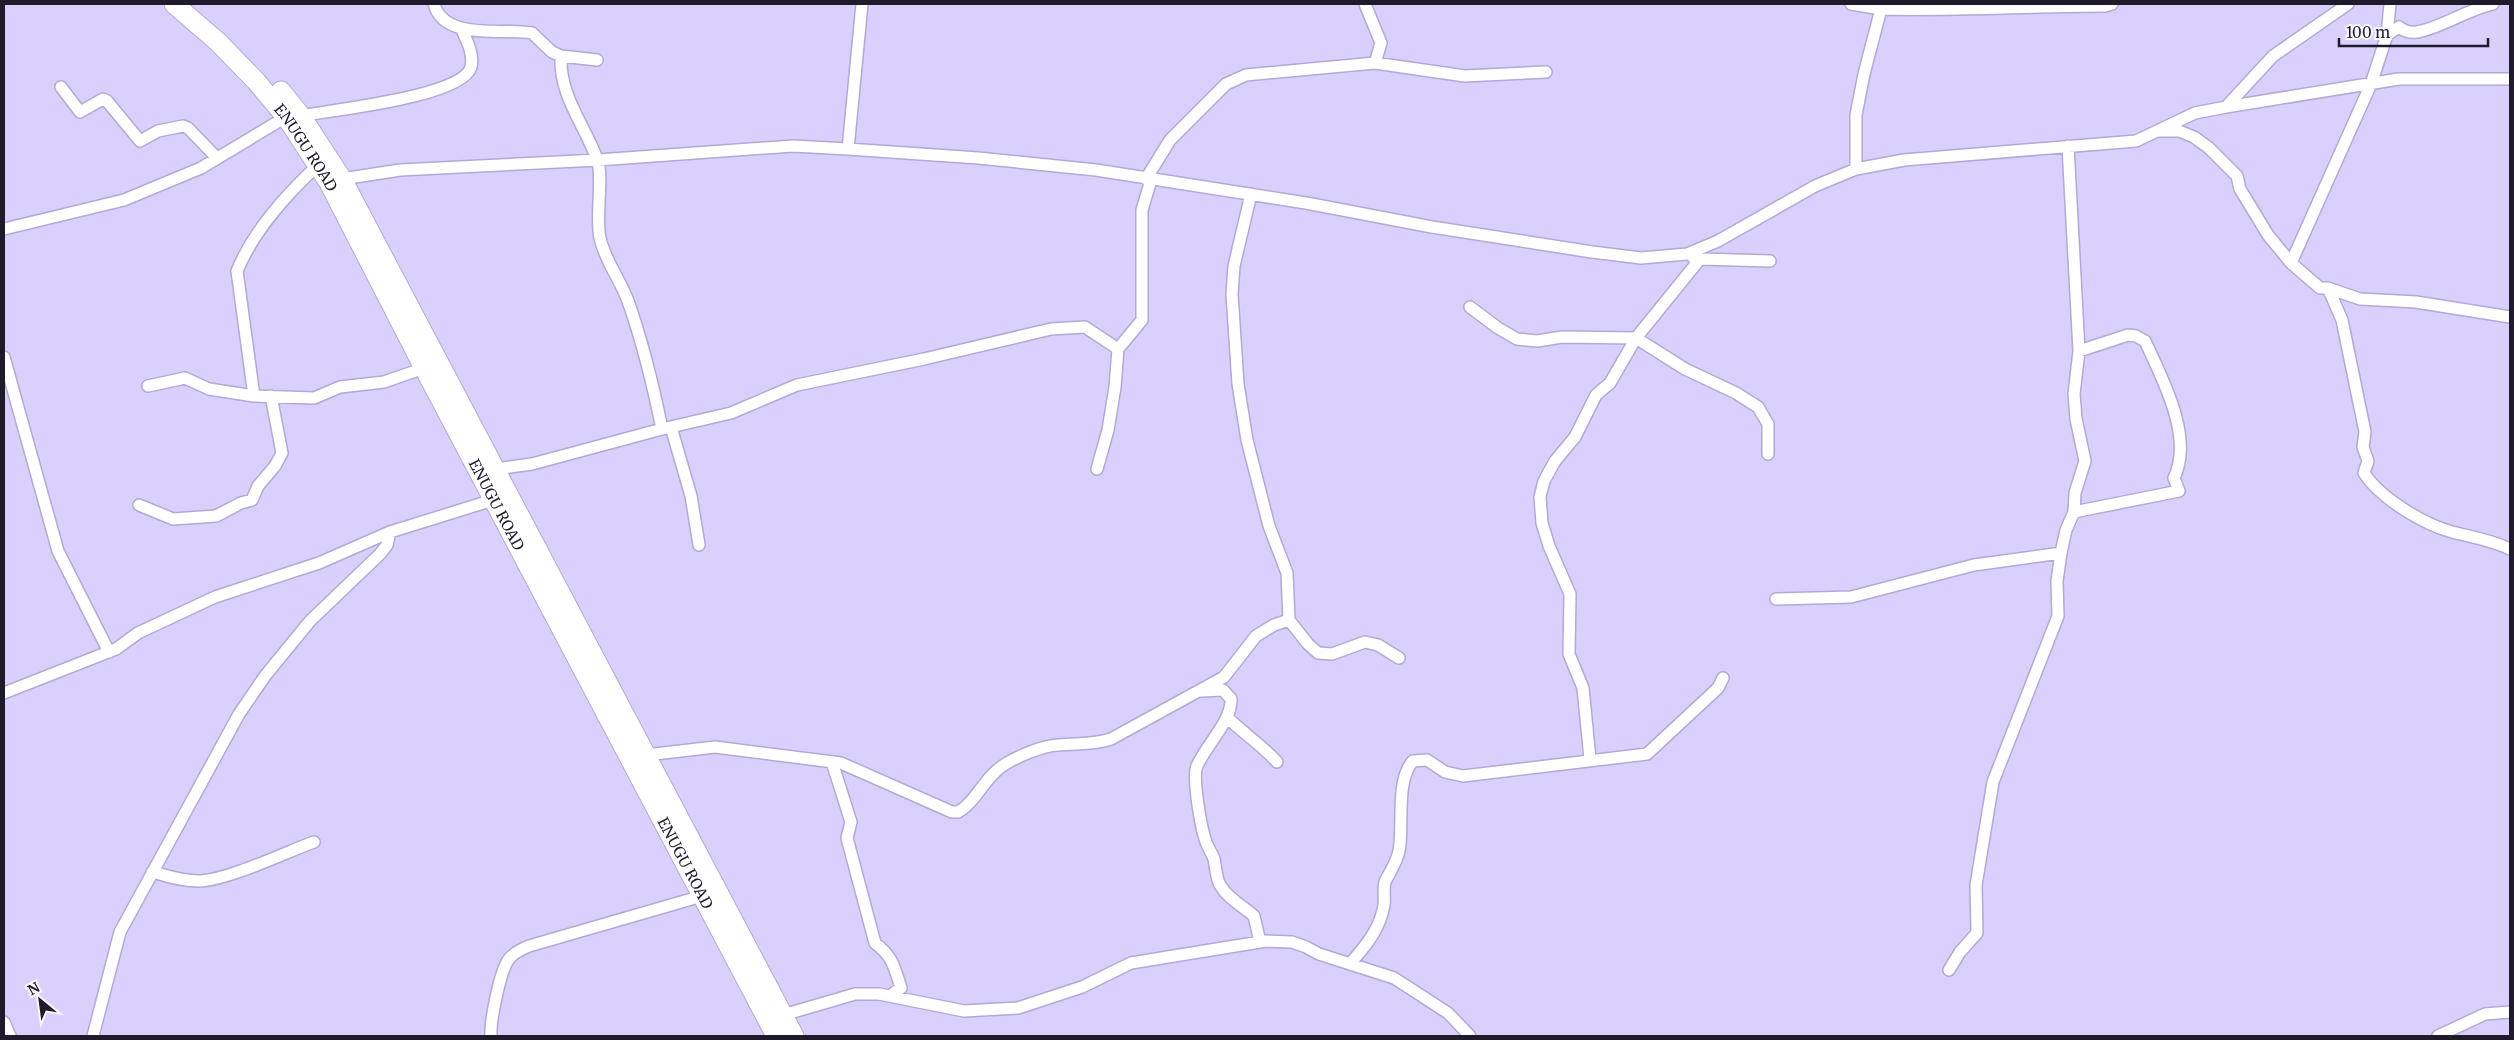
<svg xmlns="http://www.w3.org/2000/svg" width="2514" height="1040" font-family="Merriweather,serif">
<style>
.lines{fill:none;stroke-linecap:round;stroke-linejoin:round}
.street-casing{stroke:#b2a9d4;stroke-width:14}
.primary-casing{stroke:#b2a9d4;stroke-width:21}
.street{stroke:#fff;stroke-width:11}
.primary{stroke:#fff;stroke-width:19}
.labels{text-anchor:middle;stroke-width:5;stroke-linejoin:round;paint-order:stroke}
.street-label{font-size:15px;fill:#1f1b2b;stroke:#f9f8fd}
</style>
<rect width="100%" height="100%" fill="#d9d0fe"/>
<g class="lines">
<g class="street-casing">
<path id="street" d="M434 4C444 41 502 28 532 33L552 52 561 56 597 60
M1365 4 1381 43 1375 63
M1851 4 1881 9 1864 74 1856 115V169
M1882 4 1881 9C1956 11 2030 6 2105 6L2112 4
M2387 35 2399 27C2405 32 2410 33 2417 32 2441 28 2466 10 2493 4
M561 56C559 95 584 124 597 159 604 176 595 217 600 238 605 261 620 279 628 301 643 343 653 385 662 429
M61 87 80 112 103 99 107 101 140 141 158 131 183 126 188 128 217 158
M2226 107 2399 79H2510
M301 116C330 110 463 97 471 67 474 54 467 41 462 30
M2161 131H2179L2194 137 2209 148 2237 176 2240 189 2268 235 2291 263 2320 288H2328L2360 299 2416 302 2510 317
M848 149 862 4
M318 165C286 195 254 230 237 271L254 396 314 398 340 387 384 382 424 368
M342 179 400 170 598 160 793 146 848 149 978 158 1096 170 1306 203 1432 227 1592 252 1641 258 1687 254 1718 241 1815 186 1856 169 1904 160 2136 141 2195 113 2226 107 2273 56 2348 4
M1146 179 1170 140 1226 84 1246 75 1375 63 1465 76 1546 72
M1251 194 1234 266 1232 294 1238 384 1247 440 1269 526 1287 573 1289 620 1308 644 1318 653 1332 654 1365 642 1378 645 1399 658
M4 229 124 200 201 168 286 117
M1693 257 1700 259 1770 261
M2291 263 2371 84 2387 35 2390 4
M2328 288 2342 320 2365 432 2363 447 2368 461 2364 473C2380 498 2423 524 2452 532 2472 537 2491 540 2510 549
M1470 307 1498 328 1517 339 1537 341 1562 337 1636 338 1685 369 1736 393 1758 407 1768 424V454
M4 357 58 551 109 652
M148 386 185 378 209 389 254 396
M671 427 691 496 699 545
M495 469 532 464 662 429 731 413 797 385 924 359 1051 329 1085 327 1118 349
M1097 469 1108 430 1115 387 1118 349 1142 320V210L1151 180
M139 505 173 519 216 516 241 503 252 500 258 486 275 466 282 453 271 396
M2074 512 2179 491 2174 478C2194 437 2162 378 2145 341L2136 336 2128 335 2079 351
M1776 599 1851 597 1974 565 2061 553
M1202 691 1223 690 1231 699C1232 721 1206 745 1197 766 1192 778 1201 828 1206 842 1208 848 1212 853 1214 859 1216 868 1216 878 1220 885 1228 899 1243 906 1254 916L1260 942
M4 693 116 649 138 633 215 597 319 563 390 532 493 500
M1228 718C1244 734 1262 745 1277 762
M646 755 715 747 841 763 952 812H958C976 803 984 776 1007 763 1021 755 1042 746 1058 745 1077 743 1093 745 1111 739L1224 677 1256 636 1274 625 1289 620
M1590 759 1583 688 1569 654 1570 594 1549 546 1542 523 1540 497 1544 481 1555 461 1575 437 1596 395 1610 383 1636 338 1700 259
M832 762 851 822 847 838 875 943C893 957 894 966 901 988L891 995
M152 872C168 876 185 882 201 881 230 879 284 853 314 842
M1350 964C1365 946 1380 930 1384 905 1385 898 1383 889 1385 882 1390 871 1396 864 1399 851 1404 826 1395 781 1413 761L1427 760 1445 772 1463 776 1647 754 1718 688 1723 678
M1949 970 1960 952 1977 933 1976 885 1993 782 2058 616 2057 581 2061 553 2066 530 2074 512 2075 493 2085 461 2076 419 2074 394 2079 351 2068 146
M783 1015 855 994H879L964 1011 1018 1008 1082 987 1131 963 1266 941 1292 942 1306 947 1319 954 1394 978 1448 1013 1470 1036
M4 1022 10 1036
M93 1036 120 932 239 714 265 676 310 621 380 554 387 545 390 532
M491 1036C490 1022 500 970 509 959 513 953 522 949 529 946L702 896
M2438 1036 2485 1014 2510 1012"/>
</g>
<g class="primary-casing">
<g id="primary">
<path id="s1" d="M174 4 218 42 256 81 286 117 328 181 424 368 776 1036"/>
<path d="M281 91 301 116 342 179 794 1036"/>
</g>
</g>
<use href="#street" class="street"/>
<use href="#primary" class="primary"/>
</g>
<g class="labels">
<g class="street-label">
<text dy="5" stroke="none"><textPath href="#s1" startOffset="196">ENUGU ROAD</textPath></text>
<text dy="5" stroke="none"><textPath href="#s1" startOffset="601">ENUGU ROAD</textPath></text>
<text dy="5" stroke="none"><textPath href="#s1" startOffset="1006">ENUGU ROAD</textPath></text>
</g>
</g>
<rect width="2514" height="1040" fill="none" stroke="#1f1b2b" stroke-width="10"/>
<g transform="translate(40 1000) rotate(331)" stroke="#f9f8fd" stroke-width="4" paint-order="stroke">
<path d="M0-4L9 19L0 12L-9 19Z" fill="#1f1b2b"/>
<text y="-8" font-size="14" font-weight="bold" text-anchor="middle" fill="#1f1b2b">N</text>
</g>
<path d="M2339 38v8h149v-8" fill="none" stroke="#1f1b2b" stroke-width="2.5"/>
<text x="2346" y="38" font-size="15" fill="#1f1b2b" stroke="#f9f8fd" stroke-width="4" paint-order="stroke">100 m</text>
</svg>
